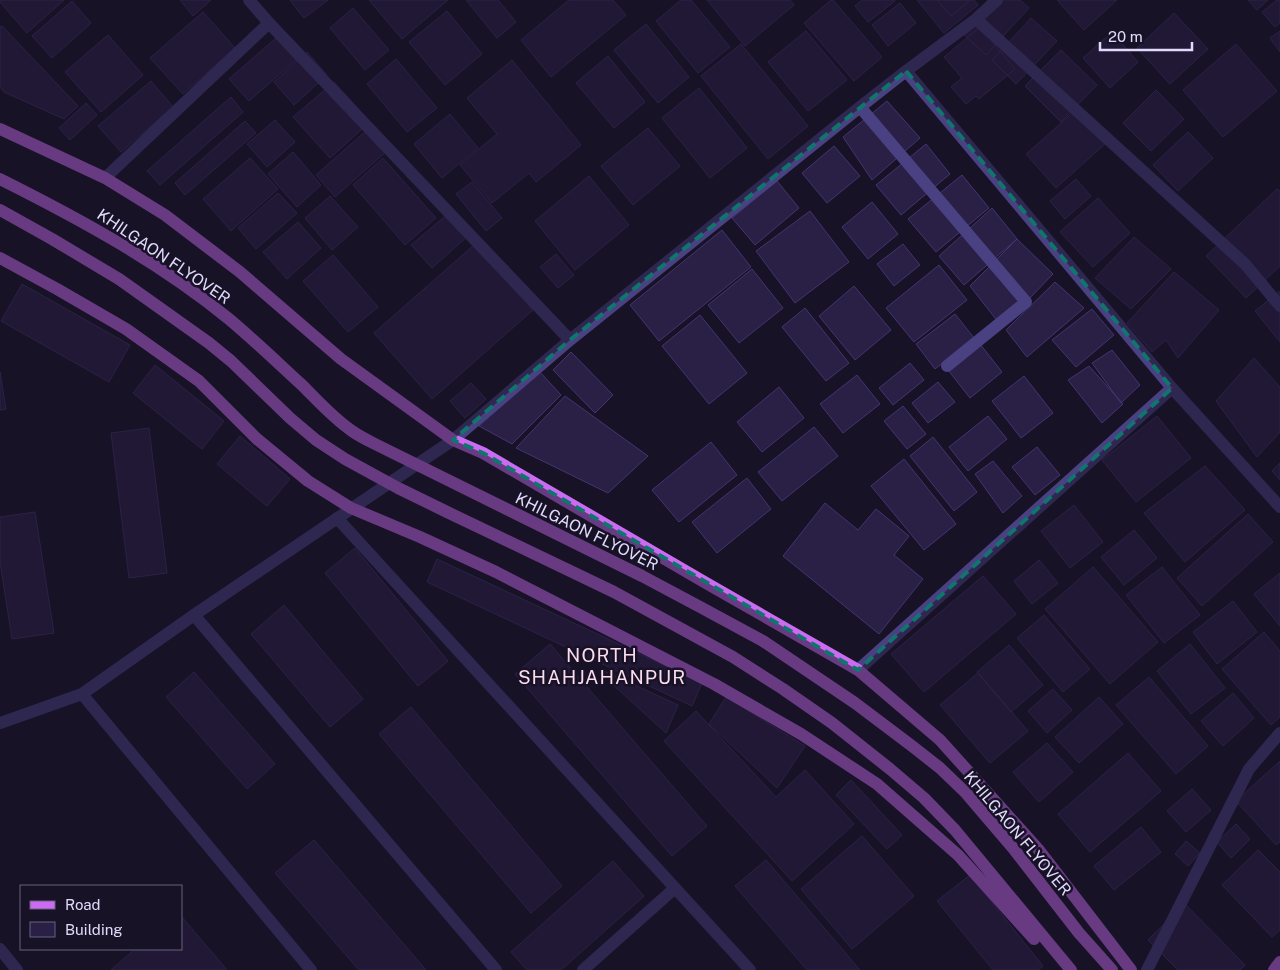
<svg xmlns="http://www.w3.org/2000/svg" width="1280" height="970" font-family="'Public Sans',sans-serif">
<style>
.building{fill:#2a2046;stroke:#453470}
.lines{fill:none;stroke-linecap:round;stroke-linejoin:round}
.street{stroke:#494181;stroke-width:12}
.primary{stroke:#cb6bf2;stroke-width:12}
.marked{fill:none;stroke:#0f766e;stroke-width:4;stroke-dasharray:10 6;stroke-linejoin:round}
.labels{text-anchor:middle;stroke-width:5;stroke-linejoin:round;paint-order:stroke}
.street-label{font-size:16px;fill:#e1dafc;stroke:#171226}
.quarter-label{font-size:19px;letter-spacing:1px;fill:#fcdcee;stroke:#171226}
</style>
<rect width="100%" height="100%" fill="#171226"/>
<path class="building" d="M0 0H64L27 33 0 2Z
M180 0H211L193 16Z
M290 0H328L304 18Z
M369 0H448L402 39Z
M466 0H498L516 22 497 38Z
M569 0H613L626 15 551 77 521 40Z
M681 0H691L730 47 698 73 656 21Z
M707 0H790L794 5 745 46Z
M831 0H833L882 57 854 81 804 23Z
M862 0H895V1L868 22 855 6Z
M917 0H974L978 5 944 33Z
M937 0H970L951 16Z
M988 0H1020L1029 8 986 55 960 31Z
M1057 0H1117L1084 30Z
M1248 0H1268L1257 10Z
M1277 0H1280V23L1275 27 1262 12Z
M72 1 91 23 52 58 32 36Z
M900 3 916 23 888 46 872 25Z
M353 8 389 50 365 70 330 28Z
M447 11 482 54 445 85 409 42Z
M203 12 235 48 183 94 150 58Z
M1174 13 1208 49 1170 84 1137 48Z
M1031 18 1057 41 1016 84 992 60Z
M646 24 689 77 658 103 614 50Z
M2 26 78 106 64 119 4 92 0 87V27Z
M980 27 1015 69 979 99 976 96 966 104 951 87 962 78 944 57Z
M806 31 847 80 808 111 768 62Z
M1280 31V52L1270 38Z
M1112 32 1138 62 1110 88 1083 58Z
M108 35 143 75 101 112 65 72Z
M276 38 296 60 249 101 229 79Z
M741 44 808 126 768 159 701 76Z
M1236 44 1277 91 1223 137 1183 90Z
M1061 50 1097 85 1061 122 1025 86Z
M307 52 327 75 294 105 274 82Z
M608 56 645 102 614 128 576 83Z
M396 59 437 108 407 132 367 84Z
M512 60 581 145 536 182 529 173 492 203 460 165 497 134 467 98Z
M151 81 173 107 121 152 98 126Z
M334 82 370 122 330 158 293 117Z
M699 88 747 148 710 178 662 118Z
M1156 90 1184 119 1151 151 1123 123Z
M231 97 243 112 160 185 147 171Z
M887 101 920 138 872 180 843 137Z
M86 103 97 115 70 140 59 128Z
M1077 109 1107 142 1056 188 1026 154Z
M450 114 478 148 442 178 414 144Z
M275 120 295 142 267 167 247 144Z
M245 121 256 133 185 195 175 183Z
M648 128 680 166 633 205 601 166Z
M368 129 387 151 335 197 316 175Z
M1188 132 1213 158 1178 191 1153 165Z
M926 144 950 174 901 215 876 185Z
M834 146 860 176 827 203 802 173Z
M293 152 321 185 297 207 268 174Z
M250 158 278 189 231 231 203 199Z
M383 158 436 218 405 245 353 185Z
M962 175 989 208 936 252 908 219Z
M589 176 629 225 575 270 535 221Z
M1076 179 1091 196 1065 219 1050 201Z
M777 181 799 208 755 245 732 218Z
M472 182 502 218 486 231 456 194Z
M1277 189 1280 191V266L1246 298 1206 256Z
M278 193 297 213 256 249 238 228Z
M330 196 358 227 332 250 305 218Z
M1098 198 1130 233 1093 267 1060 232Z
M872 202 898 234 868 259 842 227Z
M992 208 1017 239 964 285 939 256Z
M810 211 849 262 795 303 756 251Z
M449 213 469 235 432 268 411 245Z
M298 222 321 248 287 279 263 252Z
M722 230 751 267 659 341 630 305Z
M1134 237 1171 269 1131 309 1095 278Z
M1017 239 1053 274 1002 327 970 286Z
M475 244 533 310 432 399 374 333Z
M903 244 920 265 894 286 877 264Z
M556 254 574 275 558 288 540 267Z
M333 255 378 307 348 332 303 281Z
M939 265 967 300 914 342 886 308Z
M752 269 783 308 739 343 708 305Z
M1174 272 1219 310 1178 358 1166 340 1152 352 1127 323Z
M1055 282 1084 308 1027 357 1006 330Z
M22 284 130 345 109 382 1 321Z
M854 286 891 330 855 360 819 316Z
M1280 291V342L1255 311Z
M805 308 849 363 826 381 782 327Z
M1092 309 1114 335 1076 367 1052 340Z
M955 314 974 338 935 369 916 344Z
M700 315 747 373 709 404 662 346Z
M980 344 1002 372 970 398 948 370Z
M1112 350 1140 385 1121 403 1092 363Z
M571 352 613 395 595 413 553 370Z
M1254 358 1280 387V432L1257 457 1216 401Z
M910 363 924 380 893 405 879 388Z
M155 365 224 421 202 449 133 393Z
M1089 366 1123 404 1102 423 1068 380Z
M0 372 6 409 0 410Z
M540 372 561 395 512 444 479 426Z
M857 375 880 404 843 433 820 404Z
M1024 376 1053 413 1021 438 992 401Z
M938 382 955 402 928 423 912 403Z
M471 383 486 399 465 418 450 401Z
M779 387 804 418 762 452 737 422Z
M565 396 648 456 608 493 516 448Z
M903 406 926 434 907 449 884 421Z
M988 416 1007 439 968 471 949 447Z
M1157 416 1191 458 1136 502 1102 460Z
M814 427 838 456 782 501 758 472Z
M149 428 167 573 129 578 111 433Z
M240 436 290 479 267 506 217 464Z
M933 437 977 492 954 511 910 456Z
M711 442 737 475 679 522 652 490Z
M1037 447 1060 475 1035 495 1012 467Z
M904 459 956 524 924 550 871 486Z
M993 461 1022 496 1003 513 975 474Z
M1280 463V480L1272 471Z
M1205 466 1245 510 1185 562 1144 513Z
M747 478 771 509 717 553 692 522Z
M825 503 858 530 876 509 909 536 894 555 923 579 879 634 783 556Z
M1074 505 1103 542 1070 568 1041 531Z
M35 512 54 633 12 639 0 562V517Z
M1248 514 1273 542 1202 606 1177 578Z
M1134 530 1157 558 1124 585 1101 557Z
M355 548 448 661 418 686 325 573Z
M437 559 702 683 692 706 427 582Z
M1039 560 1058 583 1032 604 1014 581Z
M1093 567 1158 642 1110 684 1045 609Z
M1162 567 1200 615 1164 643 1126 595Z
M1280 573V626L1254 594Z
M983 576 1016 614 924 692 891 654Z
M1233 601 1257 632 1217 664 1193 632Z
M284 605 363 699 330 727 251 634Z
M1044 615 1090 669 1063 692 1017 638Z
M1264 632 1280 651V717L1271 725 1222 669Z
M550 644 707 826 672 856 515 674Z
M1190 644 1225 688 1191 714 1157 671Z
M1009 645 1043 685 1011 712 977 672Z
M602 670 678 705 666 733 600 673Z
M194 672 275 764 247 789 166 697Z
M978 673 1028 731 990 763 940 705Z
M1149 677 1208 746 1176 774 1116 705Z
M1053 689 1072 710 1047 733 1028 711Z
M1233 693 1254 718 1223 746 1201 721Z
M726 697 805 746 777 788 709 724Z
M1099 697 1123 724 1079 763 1055 737Z
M411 707 562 886 531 913 379 734Z
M696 711 776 797 805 770 854 824 792 881 664 741Z
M1047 743 1073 772 1039 802 1013 772Z
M1128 753 1161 791 1090 852 1058 814Z
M1280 761V842L1276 845 1236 801Z
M851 780 902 835 887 849 836 795Z
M1192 789 1211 810 1186 832 1167 811Z
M1236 824 1250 839 1231 858 1217 842Z
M1141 827 1161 852 1114 890 1094 866Z
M862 836 914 896 852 949 801 889Z
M314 840 426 970H359L275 873Z
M1186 841 1200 853 1188 866 1175 854Z
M1258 850 1280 872V930L1272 937 1222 885Z
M766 860 860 970H807L735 886Z
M613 861 644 896 561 970H527L511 952Z
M970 875 1043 966 1038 970H993L937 901Z
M1185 904 1245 965 1240 970H1178L1148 940Z
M181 916 227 970H111L135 949H181Z"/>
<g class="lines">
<path class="street" d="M249 0 269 23
M976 19 1245 264 1280 306
M906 71 1172 388 1280 507
M860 107 1026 302 947 366
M105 178 269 23 570 340
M337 518 675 888
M194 615 496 970
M858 670 1172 388
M82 694 311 970
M0 723 82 694 194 615 453 440 570 340 860 107 906 71 976 19 997 0
M0 949 17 970
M583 970 675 888 750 970
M1147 970 1249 769 1280 733"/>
<path class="primary" d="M0 129 105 178 165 215 240 272 341 359 453 440 483 453 706 583 858 670 940 740 1038 849 1131 970
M0 179C80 219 159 262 229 319 254 340 278 363 302 385 318 401 333 418 352 431 359 436 367 440 375 444L642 576 702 608 763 641 855 703 912 746 940 768 966 793 1013 848 1079 933 1112 970
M0 210 52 239 119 279 209 343 231 361 290 418 316 440 345 459 398 488 445 511 614 592 733 657 783 689 832 723 890 769 924 798 955 830 1071 970
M0 258 57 289 126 329 199 381 257 439 308 481 351 508 420 537 496 572 714 684 801 734 877 784 958 855 1034 939
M1274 970 1280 962"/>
</g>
<path d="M0 0H1280V970H0ZM906 71 1172 388 858 670 483 453 453 440 570 340Z" fill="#171226" fill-opacity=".55" fill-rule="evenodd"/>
<path class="marked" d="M906 71 1172 388 858 670 483 453 453 440 570 340Z"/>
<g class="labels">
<g class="street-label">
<text transform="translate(164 256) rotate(34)" y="6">KHILGAON FLYOVER</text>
<text transform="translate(587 531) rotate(26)" y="6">KHILGAON FLYOVER</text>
<text transform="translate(1018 833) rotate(50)" y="6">KHILGAON FLYOVER</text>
</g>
<g class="quarter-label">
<text x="602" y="662">NORTH<tspan x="602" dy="22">SHAHJAHANPUR</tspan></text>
</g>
</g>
<rect x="20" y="885" width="162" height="65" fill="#171226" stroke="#68627c"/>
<rect x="30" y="901" width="25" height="8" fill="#cb6bf2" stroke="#68627c"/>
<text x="65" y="910" font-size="15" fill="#e1dafc">Road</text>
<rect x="30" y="922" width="25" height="15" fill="#2a2046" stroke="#68627c"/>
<text x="65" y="935" font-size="15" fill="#e1dafc">Building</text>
<path d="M1100 42v8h92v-8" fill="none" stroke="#e1dafc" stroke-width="2.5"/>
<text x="1108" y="42" font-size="15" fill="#e1dafc" stroke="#171226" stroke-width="4" paint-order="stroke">20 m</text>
</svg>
